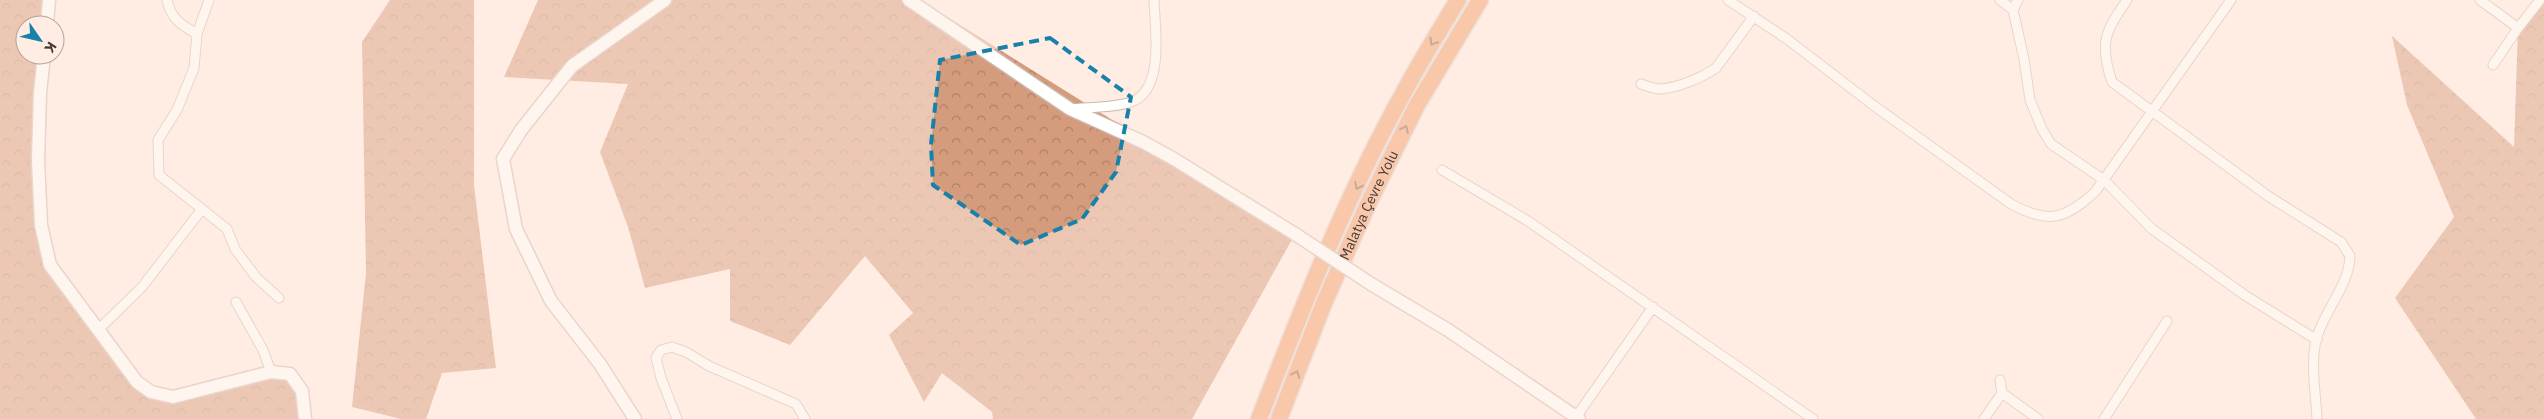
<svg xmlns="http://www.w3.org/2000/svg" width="2544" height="419" font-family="'IBM Plex Sans',sans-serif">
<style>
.forest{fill:url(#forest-crowns)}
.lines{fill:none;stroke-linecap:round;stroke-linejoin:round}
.street-casing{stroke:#ceb8ac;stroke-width:11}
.secondary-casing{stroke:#ceb8ac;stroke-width:15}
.highway-casing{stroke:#d5d3d2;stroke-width:19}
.street{stroke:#fff;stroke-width:9}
.secondary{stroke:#fff;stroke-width:12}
.highway{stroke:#f29b68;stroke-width:16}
.secondary-bridge-casing{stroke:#ceb8ac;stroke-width:15;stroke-linecap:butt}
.secondary-bridge{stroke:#fff;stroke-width:12}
.oneway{stroke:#7f5b46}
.marked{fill:none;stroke:#1781aa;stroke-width:4;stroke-dasharray:10 6;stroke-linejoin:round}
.labels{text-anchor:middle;stroke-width:4;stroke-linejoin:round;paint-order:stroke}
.street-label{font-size:14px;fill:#413833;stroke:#ffece2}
</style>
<defs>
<pattern id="forest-crowns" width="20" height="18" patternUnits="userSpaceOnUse" patternTransform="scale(1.25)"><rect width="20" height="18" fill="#d49c7d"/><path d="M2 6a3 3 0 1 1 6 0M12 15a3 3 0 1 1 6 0" fill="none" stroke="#ae8067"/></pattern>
</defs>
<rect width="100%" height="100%" fill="#ffece2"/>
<path class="forest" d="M0 0H50L48 25H25V55H46L39 175 50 265 137 382 173 397 271 372 297 384 304 419H0Z
M390 0H474V185L496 368 442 373 426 419H401L352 407 366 273 362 42Z
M538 0H920L1295 234 1192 419H993L992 412 942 373 924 402 889 335 913 313 865 256 790 345 730 321V269L645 288 628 227 600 152 628 84 504 77Z
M2544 0V419H2476L2395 298 2454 217 2407 105 2392 36 2514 147 2518 28Z"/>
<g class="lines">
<g class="street-casing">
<path id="street" d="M167 0C171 19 181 25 197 34
M1728 0 1787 39 1873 105 2011 204C2048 224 2064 220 2095 192L2231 0
M2000 0 2013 10
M2018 0 2013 10 2024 59 2030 100 2042 129 2051 144 2104 180 2152 229 2246 296 2317 340
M2127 0C2105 32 2099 43 2112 82L2268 196 2341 242 2350 256C2349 285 2327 307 2318 334 2309 359 2316 393 2317 419
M2480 0 2518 28 2540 0
M2493 65 2518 28
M1641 84C1647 86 1654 89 1660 89 1678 88 1701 78 1716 68L1754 16
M1070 109C1088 107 1115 108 1131 102 1165 91 1155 27 1154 0
M1442 170 1528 221 1813 419
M202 209 227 229 235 249 256 277 279 298
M236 302 263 350 271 372
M98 330 142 287 202 209 159 175 158 140 177 110 194 68 197 34 209 0
M2000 380 2002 393
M1576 417 1653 307
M677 419 661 378 656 358 661 350 672 347 686 352 709 366 796 404 805 419
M1984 419 2002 393 2038 419
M2104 419 2167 321"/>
</g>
<g class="secondary-casing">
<path id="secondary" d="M909 0 1070 109 1143 142 1174 159 1295 234
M47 25 49 0
M44 55 40 93 38 160 41 225 50 265 137 382 151 392 173 397 271 372 290 374 302 391 305 419
M1371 284 1448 330 1579 419
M635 419 600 364 551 301 516 229 503 159 521 130 572 66 665 0"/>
</g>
<g class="highway-casing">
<g id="highway">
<path d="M1259 419C1302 308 1346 196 1404 92 1421 60 1440 30 1458 0"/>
<path id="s1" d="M1279 419 1324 303 1368 204 1417 105 1480 0"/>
</g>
</g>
<use href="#street" class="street"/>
<use href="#secondary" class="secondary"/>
<use href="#highway" class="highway"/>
<g class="secondary-bridge-casing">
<path id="secondary-bridge" d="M1295 234 1371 284"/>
</g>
<use href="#secondary-bridge" class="secondary-bridge"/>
</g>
<defs><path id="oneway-chevron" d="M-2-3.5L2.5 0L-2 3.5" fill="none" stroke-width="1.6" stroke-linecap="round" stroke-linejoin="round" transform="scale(1.25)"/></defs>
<g class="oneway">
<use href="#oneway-chevron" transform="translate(1433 42) rotate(121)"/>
<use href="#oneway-chevron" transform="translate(1405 129) rotate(-64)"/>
<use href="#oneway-chevron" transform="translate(1358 186) rotate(115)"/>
<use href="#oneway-chevron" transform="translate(1296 374) rotate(-69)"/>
</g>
<path d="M0 0H2544V419H0ZM1050 38 1131 97 1116 172 1082 219 1021 245 933 185 931 145 940 60Z" fill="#ffece2" fill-opacity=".55" fill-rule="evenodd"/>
<path class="marked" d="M1050 38 1131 97 1116 172 1082 219 1021 245 933 185 931 145 940 60Z"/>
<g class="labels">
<g class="street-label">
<text dy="5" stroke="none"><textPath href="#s1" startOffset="232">Malatya Çevre Yolu</textPath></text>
</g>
</g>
<g transform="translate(40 40) rotate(124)"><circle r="24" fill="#ffece2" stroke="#b3a49c"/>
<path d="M0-4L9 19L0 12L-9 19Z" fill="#1781aa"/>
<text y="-8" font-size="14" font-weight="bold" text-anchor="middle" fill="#413833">K</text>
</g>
</svg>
